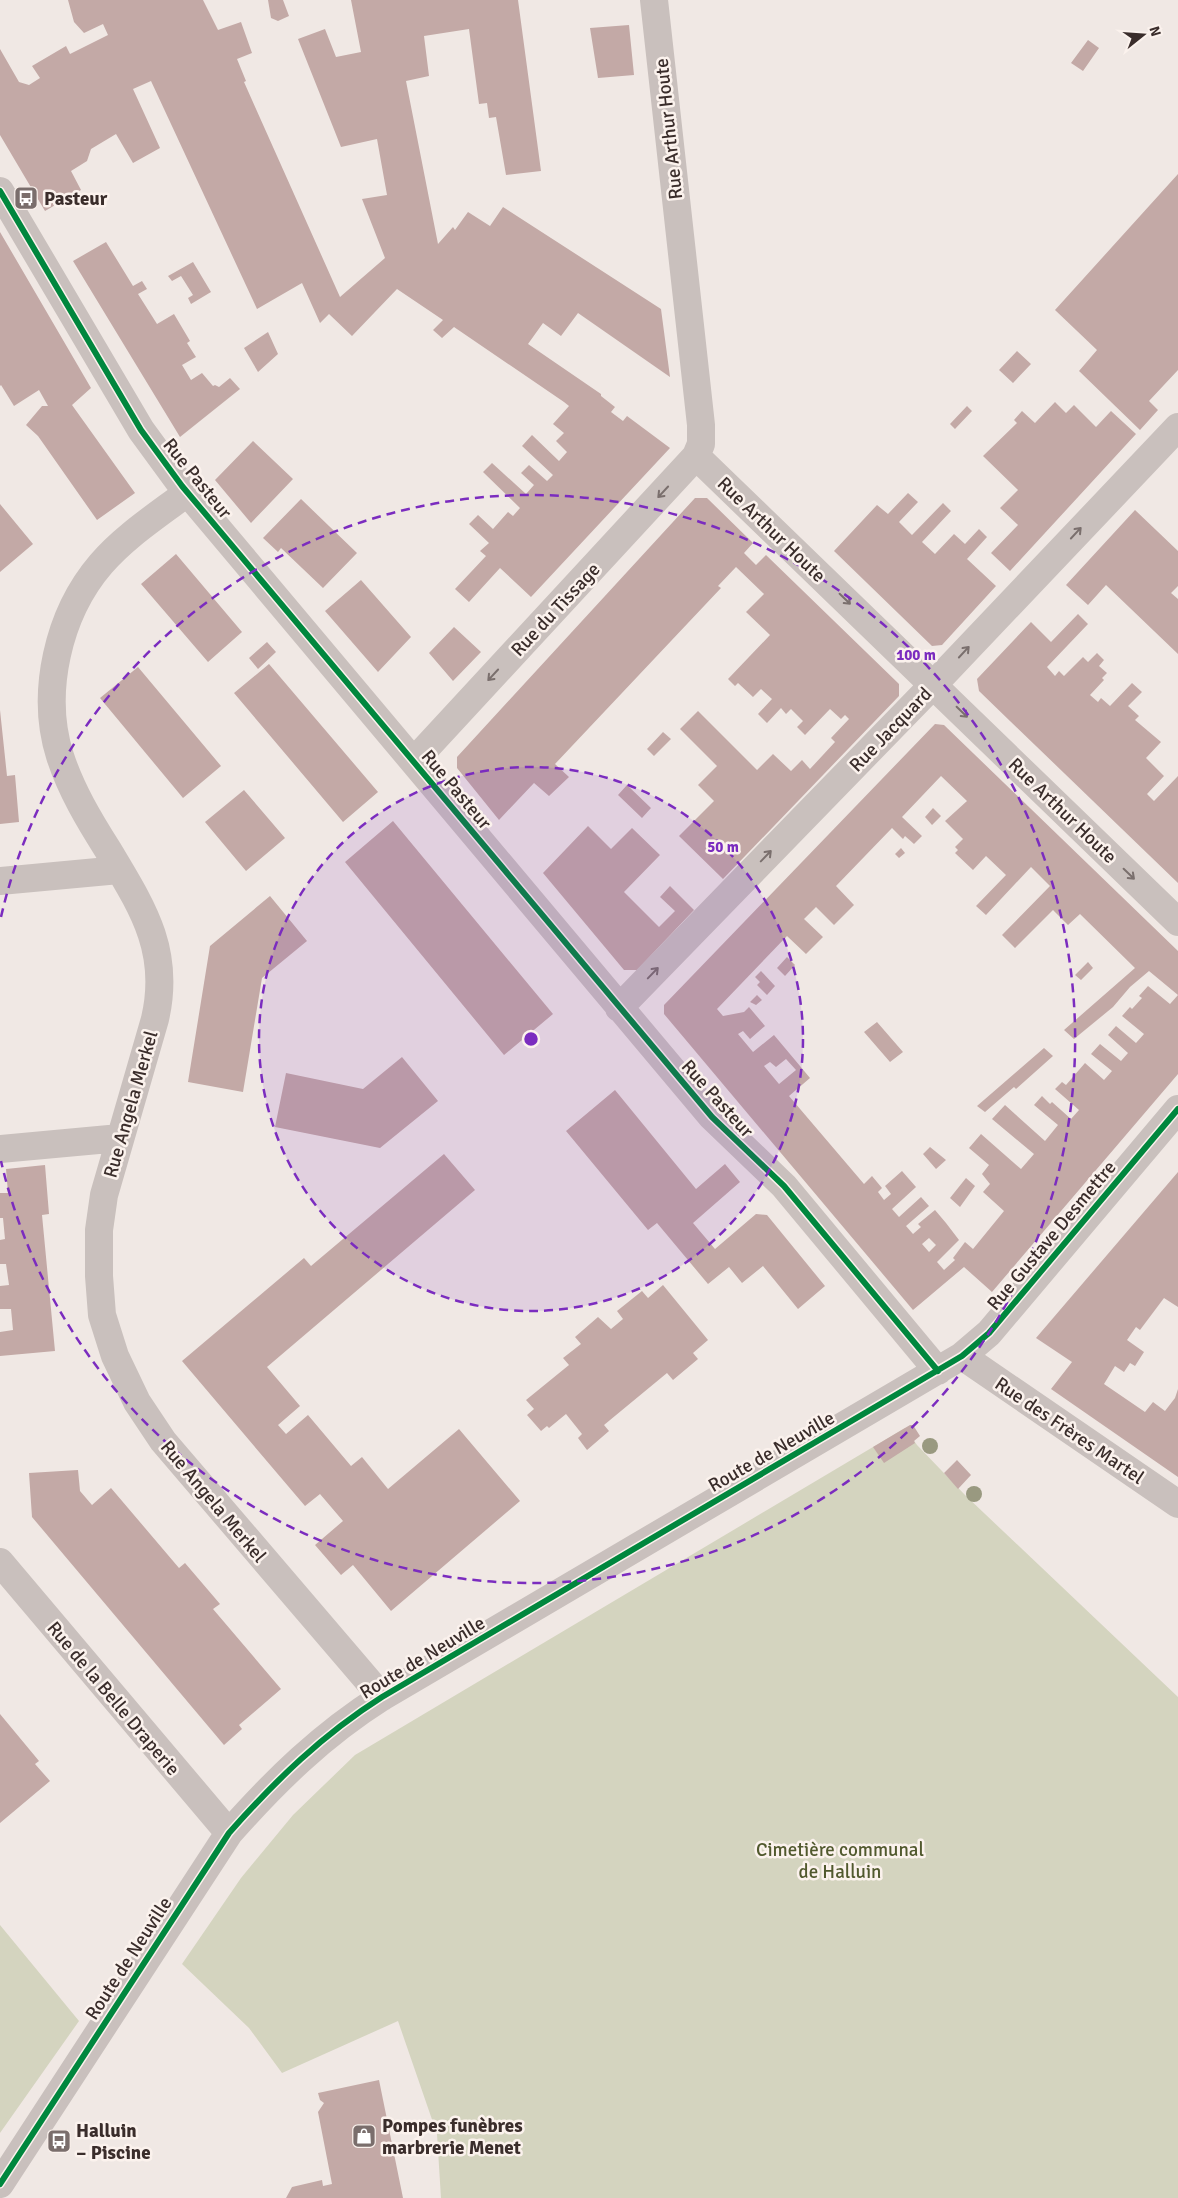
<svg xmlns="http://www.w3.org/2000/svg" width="1178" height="2198" font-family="Signika,sans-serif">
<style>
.green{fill:#d4d4bf}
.building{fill:#c3a9a6;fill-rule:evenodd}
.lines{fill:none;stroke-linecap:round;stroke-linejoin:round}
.minor{stroke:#c9c0bd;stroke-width:28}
.cycleway-casing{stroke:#fbf2ed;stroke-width:9}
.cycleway{stroke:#00873e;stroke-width:6}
.tree{fill:#999980}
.oneway{stroke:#7a6f6d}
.ring{fill:none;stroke:#7b2cbf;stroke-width:2.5;stroke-dasharray:9 6}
.labels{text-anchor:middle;stroke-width:5;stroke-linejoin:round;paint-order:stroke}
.street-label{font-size:19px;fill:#3a2d2b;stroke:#fbf2ed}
.poi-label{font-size:19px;font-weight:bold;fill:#3a2d2b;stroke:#fbf2ed;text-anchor:start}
.park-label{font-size:19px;fill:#51592e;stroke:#fbf2ed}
.centre{fill:#7b2cbf;stroke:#fbf2ed;stroke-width:2.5}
.ring-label{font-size:15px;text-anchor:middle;font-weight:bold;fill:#7b2cbf;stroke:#fbf2ed;stroke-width:5;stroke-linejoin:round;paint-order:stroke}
</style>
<rect width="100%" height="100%" fill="#f0e8e4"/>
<path class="green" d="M905 1428 917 1445 965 1495 1178 1697V2198H441L437 2134 398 2021 282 2073 249 2028 182 1964 241 1878 293 1815 355 1755Z
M0 1925 79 2021 0 2133Z"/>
<path class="building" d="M68 0H203L218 30 241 22 252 53 237 59 246 81 244 82 340 297 385 258 362 199 387 195 377 139 341 147 298 39 325 29 336 57 361 52 351 0H518L541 171 506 175 496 117 489 118 487 103 479 104 469 29 424 36 429 76 406 81 438 244 453 227 455 230 468 212 490 226 503 207 661 309 670 377 578 313 561 336 543 323 528 344 601 394V396L615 407 611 412 623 421 627 416 670 448 531 597 500 568 469 602 455 589 486 556 480 551 489 543 469 524 478 515 493 529 508 512 513 516 520 508 483 472 492 463 526 494 534 485 521 473 529 465 547 481 553 475 522 446 532 435 559 461 567 452 556 441 564 433 553 424 569 406 564 402 454 327 442 338 433 330 443 320 397 289 352 336 329 314 320 323 302 283 257 309 151 81 133 89 160 148 133 163 116 134 91 149 87 161 71 171 81 190 45 211 0 135V49L19 82 29 85 40 78 32 66 66 46 70 54 108 35 103 24 84 33 74 22Z
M268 0H283L289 16 278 21 271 18Z
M629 25 634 75 598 78 590 28Z
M1088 40 1099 48 1083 71 1071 63Z
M1178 174V370L1149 401 1158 410 1140 430 1079 371 1097 350 1055 310Z
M0 232 91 388 72 405 135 493 97 520 38 436 26 425 42 406H48L39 390 14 406 1 385 0 386Z
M106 242 133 286 142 281 147 289 138 294 157 324 174 314 190 341 187 343 196 357 182 365 191 380 202 373 213 386 215 385 219 387 230 378 240 389 180 437 73 261Z
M193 262 211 292 191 304 188 298 193 295 181 276 172 281 168 276Z
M268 332 278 354 258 372 244 348Z
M1017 351 1031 364 1013 383 999 370Z
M1055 402 1066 413 1074 405 1096 427 1111 411 1136 434 1010 571 991 553 1018 525 1000 508 1018 490 983 456 1017 423 1014 420 1022 411 1035 423Z
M967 406 972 411 955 429 950 424Z
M253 441 293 479 251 523 215 480Z
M908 493 918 502 899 522 912 535 943 503 951 511 922 542 935 554 954 534 965 544 979 529 987 537 967 559 996 586 942 645 932 646 834 551 877 505 888 514Z
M695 498H707L753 543 744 553 756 565 766 555 899 684V696L723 879 679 836 714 801 698 785 717 766 680 729 698 711 757 770 773 754 791 771 802 760 810 769 835 742 831 738 849 719 845 715 841 719 830 709 805 735 797 727 803 721 791 709 786 714 781 708 767 723 758 714 772 699 761 689 753 697 738 683 735 686 728 679 770 635 746 612 764 594 736 567 718 586 721 588 555 764 569 777 549 796 534 783 499 820 457 768V757Z
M301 499 357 553 323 588 281 548 278 552 263 538Z
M0 504 33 544 0 572Z
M1135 510 1178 551V586L1171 593 1178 599V654L1106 585 1088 605 1066 585Z
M176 554 242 632 208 662 141 584Z
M361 580 411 637 378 672 325 611Z
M1078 614 1088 624 1047 667 1055 676 1059 671 1064 676 1083 657 1088 662 1097 653 1104 660 1099 666 1107 673 1102 678 1104 680 1090 695 1098 702 1101 698 1110 706 1132 683 1142 692 1128 706 1139 716 1135 720 1161 742 1146 758 1164 776 1147 794 1154 801 1178 776V883L979 691 977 679 1031 622 1051 642Z
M454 627 481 652 453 681 429 653Z
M267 642 276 652 258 669 249 658Z
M269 664 378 792 343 822 234 693Z
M138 667 221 766 183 798 100 698Z
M0 710 7 776 15 775 19 822 0 824Z
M935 724 944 725 1178 951V1074L992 1292 964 1267 913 1310 664 1014V1005ZM941 776 967 801 945 821 963 839 955 847 958 850 955 853 973 870 986 856 1006 875 976 906 986 915 1031 867 1050 886 1002 935 1015 948 1053 910 1068 925 1080 914 1135 968 1064 1030 1074 1039 1113 1007 1130 987 1149 971 1178 995 1170 1004 1148 986 1139 996 1142 998 1132 1009 1130 1007 1122 1016 1144 1034 1136 1043 1116 1026 1108 1035 1128 1053 1121 1061 1100 1044 1091 1054 1112 1071 1104 1080 1085 1063 1066 1085 1062 1082 1055 1089 1079 1110 1071 1119 1052 1102 1050 1104 1042 1096 1034 1105 1058 1125 1045 1141 1005 1105 992 1119 1034 1154 1021 1169 981 1134 969 1148 989 1165 982 1174 990 1184 983 1192 1004 1211 973 1249 965 1242 953 1258 955 1260 944 1270 937 1262 959 1240 946 1223 935 1210 918 1224 921 1227 913 1234 906 1226 929 1206 921 1197 899 1217 892 1209 916 1187 902 1171 885 1186 891 1194 884 1200 878 1192 882 1188 872 1176 864 1184 789 1096 810 1078 795 1060 774 1035 753 1052 738 1034 743 1031 750 1039 765 1026 749 1007 744 1012 723 1016 717 1009 787 936 806 954 823 937 804 919 816 907 834 925 854 905 836 886 892 828 903 839 905 836 914 844 922 836 902 817ZM786 1059 796 1070 779 1084 764 1066 770 1062 776 1067ZM929 1238 936 1245 929 1252 922 1244Z
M663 732 671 739 654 756 647 749Z
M627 785 651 808 642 818 618 795Z
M244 790 285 838 246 871 205 822Z
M933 808 941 816 932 825 925 817Z
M393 821 553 1014 504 1055 345 862Z
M588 826 611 849 632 828 660 855 624 892 659 927 675 911 660 897 670 886 694 910 637 970H624L543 873Z
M901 848 905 853 899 858 895 854Z
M270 896 307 941 262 978 243 1092 188 1082 210 946Z
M787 957 795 965 785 976 777 968Z
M1088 962 1093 968 1081 980 1075 975Z
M761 971 775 986 767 995 757 985 760 982 755 977Z
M757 995 762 1000 756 1005 750 1002Z
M877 1022 903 1052 890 1062 864 1032Z
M1044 1048 1053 1056 1016 1089 1014 1087 985 1112 977 1106Z
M402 1057 438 1101 380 1148 275 1127 286 1073 363 1089Z
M615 1090 696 1189 725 1164 740 1182 693 1223 715 1249 756 1214 767 1215 825 1286 798 1309 763 1266 742 1283 729 1267 708 1284 657 1223 648 1230 566 1131Z
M930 1147 946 1160 936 1169 923 1154Z
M444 1154 475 1190 267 1367 300 1406 278 1425 286 1434 308 1415 351 1466 362 1457 388 1489 459 1429 520 1501 391 1611 353 1565 341 1575 315 1545 343 1521 320 1494 305 1506 182 1361 304 1258 311 1266Z
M45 1165 49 1214 42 1215 55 1351 0 1356V1332L13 1330 11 1309H0V1286L9 1285 6 1264H0V1240L5 1239 3 1218H0V1193H8L6 1169Z
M1178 1172V1307L1164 1298 1140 1330 1136 1327 1127 1340 1144 1352 1135 1366 1130 1363 1124 1372 1115 1366 1104 1384 1145 1412 1153 1402 1165 1411 1175 1398 1178 1389V1477L1051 1389 1072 1362 1036 1338Z
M966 1178 975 1186 960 1207 950 1198Z
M663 1285 708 1340 693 1353 698 1359 673 1380 667 1373 604 1425 609 1431 587 1450 578 1438 582 1434 566 1414 549 1428 547 1426 541 1431 527 1415 534 1409 526 1400 569 1365 563 1358 581 1344 575 1337 598 1317 611 1329 623 1319 617 1311 642 1291 648 1298Z
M910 1425H913L920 1436 914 1441 915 1443 884 1463 873 1447Z
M957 1460 971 1475 958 1489 944 1473Z
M78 1470 80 1491 92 1505 111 1488 179 1568 185 1563 220 1604 213 1609 281 1689 239 1725 242 1729 224 1745 32 1517 29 1473Z
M0 1714 39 1761 35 1764 50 1781 0 1823Z
M379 2080 403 2198H286L292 2187 322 2180 323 2186 332 2184 318 2112 324 2103 320 2100 318 2093Z"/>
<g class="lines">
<path class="minor" d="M0 191 141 430 182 486 712 1117 784 1186 938 1371
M696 456 1178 922
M188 492C158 515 125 536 101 564 58 614 40 693 60 756 71 790 89 820 108 850 142 907 171 950 155 1019L104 1195 99 1230V1276L102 1315 115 1356 137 1402 163 1441 382 1697
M414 761 696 456 701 444V425L654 0
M0 881 119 870
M619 1008 934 684 1178 427
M0 1149 120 1138
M962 1356 1178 1504
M0 1562 229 1833
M0 2184 229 1833C276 1780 322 1735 382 1697L962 1356 989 1333 1178 1109"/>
<g class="cycleway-casing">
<path id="cycleway" d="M0 191 141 430 182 486 712 1117 784 1186 938 1371
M0 2184 229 1833C276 1780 322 1735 382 1697L962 1356 989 1333 1178 1109"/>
</g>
<use href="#cycleway" class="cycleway"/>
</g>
<g class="tree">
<circle cx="930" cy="1446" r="8"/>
<circle cx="974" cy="1494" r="8"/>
</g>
<defs><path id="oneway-shaft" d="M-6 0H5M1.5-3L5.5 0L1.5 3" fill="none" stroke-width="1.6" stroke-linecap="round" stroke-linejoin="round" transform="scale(1.25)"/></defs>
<g class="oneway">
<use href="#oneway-shaft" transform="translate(663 492) rotate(133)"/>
<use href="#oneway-shaft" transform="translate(1076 533) rotate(-47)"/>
<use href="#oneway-shaft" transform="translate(845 599) rotate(44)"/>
<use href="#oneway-shaft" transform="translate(964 652) rotate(-47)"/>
<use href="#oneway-shaft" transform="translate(493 675) rotate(133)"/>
<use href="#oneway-shaft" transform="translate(962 712) rotate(44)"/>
<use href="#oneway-shaft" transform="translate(766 856) rotate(-46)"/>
<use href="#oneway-shaft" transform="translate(1129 874) rotate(44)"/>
<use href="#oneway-shaft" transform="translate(653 973) rotate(-46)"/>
</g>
<circle cx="531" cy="1039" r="272" fill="#7b2cbf" fill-opacity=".12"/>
<g class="ring">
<circle cx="531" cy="1039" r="272"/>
<path d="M1 917A544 544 0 1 1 1 1161"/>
</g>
<defs>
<g id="bus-square" transform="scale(1.25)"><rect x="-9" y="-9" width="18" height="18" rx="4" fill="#7a6e6c" stroke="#fbf2ed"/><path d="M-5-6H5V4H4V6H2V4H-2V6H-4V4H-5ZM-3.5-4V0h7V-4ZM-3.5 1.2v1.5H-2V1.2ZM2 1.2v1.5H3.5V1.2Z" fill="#fff"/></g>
<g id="shop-square" transform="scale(1.25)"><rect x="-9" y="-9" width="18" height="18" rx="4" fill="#7a6e6c" stroke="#fbf2ed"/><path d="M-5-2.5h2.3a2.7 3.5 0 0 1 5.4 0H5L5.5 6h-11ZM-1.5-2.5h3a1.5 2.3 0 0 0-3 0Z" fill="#fff"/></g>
</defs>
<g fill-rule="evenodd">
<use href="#bus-square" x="26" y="198"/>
<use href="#shop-square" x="364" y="2136"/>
<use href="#bus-square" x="59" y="2141"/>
</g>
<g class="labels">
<g class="street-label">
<text transform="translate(668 129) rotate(-96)" y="7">Rue Arthur Houte</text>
<text transform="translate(198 478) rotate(51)" y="7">Rue Pasteur</text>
<text transform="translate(772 529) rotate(44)" y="7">Rue Arthur Houte</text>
<text transform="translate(555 609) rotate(-47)" y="7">Rue du Tissage</text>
<text transform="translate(890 729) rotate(-46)" y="7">Rue Jacquard</text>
<text transform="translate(457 789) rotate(50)" y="7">Rue Pasteur</text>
<text transform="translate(1063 810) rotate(44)" y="7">Rue Arthur Houte</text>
<text transform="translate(718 1098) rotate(48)" y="7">Rue Pasteur</text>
<text transform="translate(130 1104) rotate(-74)" y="7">Rue Angela Merkel</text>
<text transform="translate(1051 1235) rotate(-50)" y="7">Rue Gustave Desmettre</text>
<text transform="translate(1070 1430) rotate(34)" y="7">Rue des Frères Martel</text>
<text transform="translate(771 1451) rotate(-30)" y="7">Route de Neuville</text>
<text transform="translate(214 1501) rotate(50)" y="7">Rue Angela Merkel</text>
<text transform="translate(422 1657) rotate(-31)" y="7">Route de Neuville</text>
<text transform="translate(114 1698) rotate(50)" y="7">Rue de la Belle Draperie</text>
<text transform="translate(128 1958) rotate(-57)" y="7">Route de Neuville</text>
</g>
<g class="poi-label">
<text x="44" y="205">Pasteur</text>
<text x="382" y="2132">Pompes funèbres<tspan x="382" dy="22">marbrerie Menet</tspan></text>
<text x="76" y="2137">Halluin<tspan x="76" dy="22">– Piscine</tspan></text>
</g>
<g class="park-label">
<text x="840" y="1856">Cimetière communal<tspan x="840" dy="22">de Halluin</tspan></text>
</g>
</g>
<circle cx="531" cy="1039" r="8" class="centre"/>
<g class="ring-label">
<text x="916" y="660">100 m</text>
<text x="723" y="852">50 m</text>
</g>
<g transform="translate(1143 35) rotate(73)" stroke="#fbf2ed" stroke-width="4" paint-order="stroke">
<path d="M0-4L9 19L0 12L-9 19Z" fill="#3a2d2b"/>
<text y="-8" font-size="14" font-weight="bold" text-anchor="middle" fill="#3a2d2b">N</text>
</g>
</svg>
